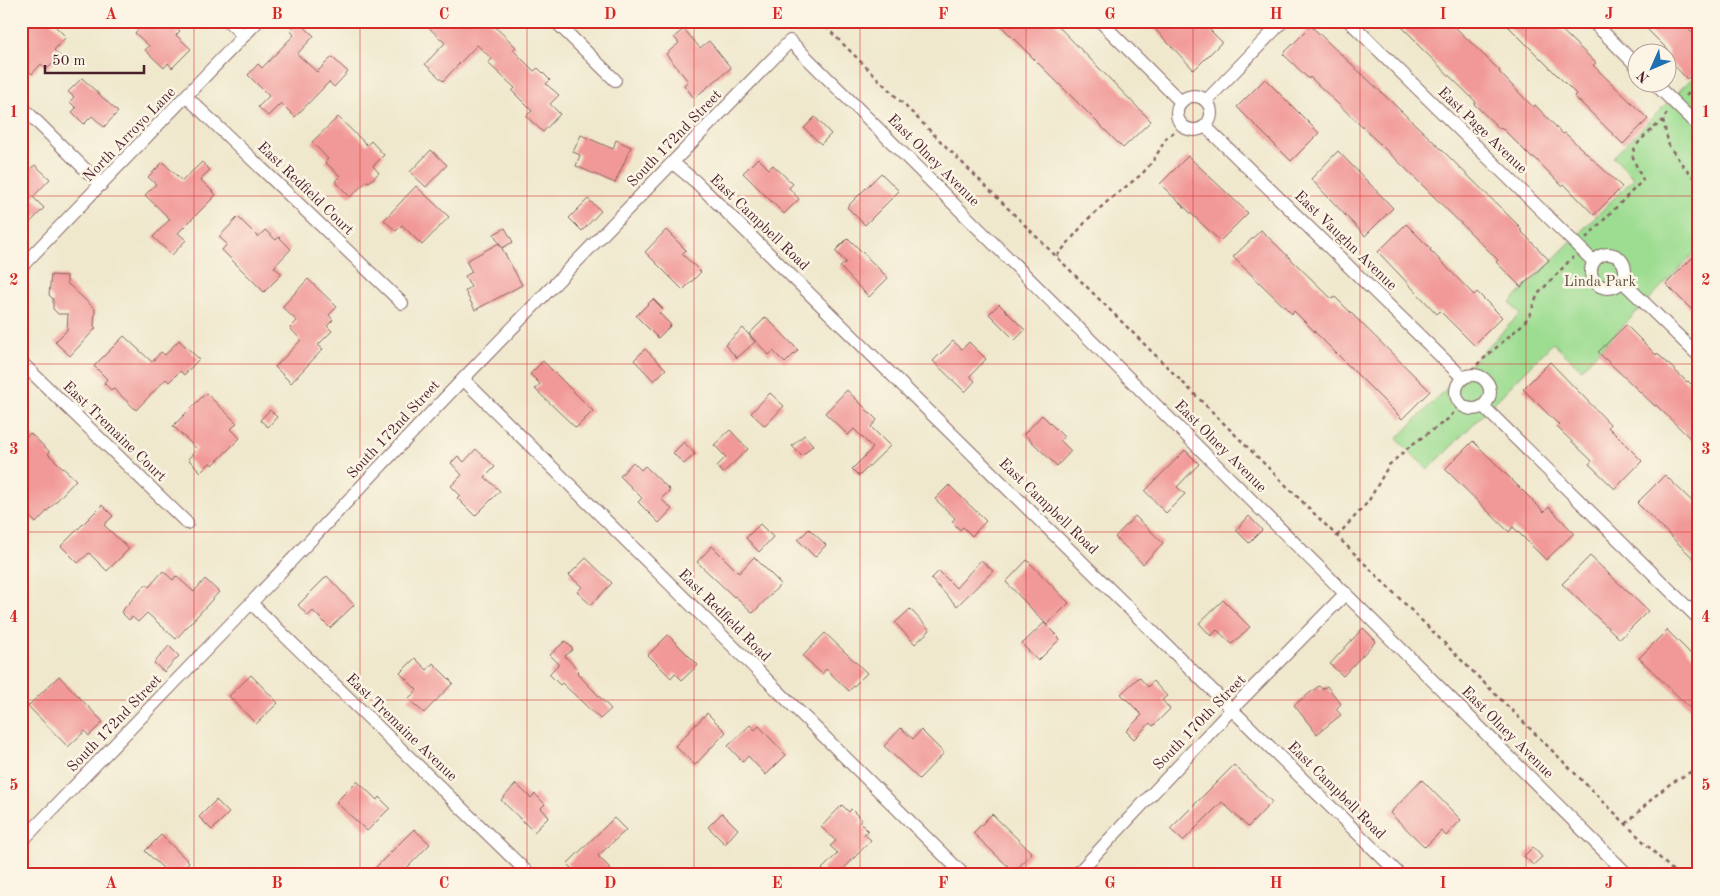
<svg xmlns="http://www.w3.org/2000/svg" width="1720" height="896" font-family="'Old Standard TT',serif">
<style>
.green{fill:#9ddd92;stroke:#747e5e}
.building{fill:#f19998}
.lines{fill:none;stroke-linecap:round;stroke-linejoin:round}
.minor-casing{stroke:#846564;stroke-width:14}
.path{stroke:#846564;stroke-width:2.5;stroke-dasharray:4 4;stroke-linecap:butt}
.minor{stroke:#fff;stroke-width:12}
.grid{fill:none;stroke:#d62828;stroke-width:1;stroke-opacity:0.55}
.labels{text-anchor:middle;stroke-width:5;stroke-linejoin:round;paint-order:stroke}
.street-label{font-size:15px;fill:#4a1f2b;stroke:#fcf5e5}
.park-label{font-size:15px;fill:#5f4e45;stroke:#fcf5e5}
.neatline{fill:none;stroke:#d62828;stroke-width:2}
.grid-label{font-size:16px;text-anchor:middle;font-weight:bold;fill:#d62828}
</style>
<rect width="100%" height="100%" fill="#fcf5e5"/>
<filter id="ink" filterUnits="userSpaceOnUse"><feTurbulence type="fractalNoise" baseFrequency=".02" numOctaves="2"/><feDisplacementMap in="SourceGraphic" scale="10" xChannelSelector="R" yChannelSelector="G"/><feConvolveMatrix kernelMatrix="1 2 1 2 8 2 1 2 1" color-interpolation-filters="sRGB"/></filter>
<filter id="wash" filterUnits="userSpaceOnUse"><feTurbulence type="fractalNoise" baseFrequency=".0096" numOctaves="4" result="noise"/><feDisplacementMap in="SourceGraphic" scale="20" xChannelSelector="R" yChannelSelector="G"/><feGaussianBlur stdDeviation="1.12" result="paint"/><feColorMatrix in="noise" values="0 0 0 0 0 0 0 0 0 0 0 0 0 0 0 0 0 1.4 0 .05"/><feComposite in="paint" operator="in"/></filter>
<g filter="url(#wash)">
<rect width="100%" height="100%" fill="#efe8cd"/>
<path class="green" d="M1699 71V248L1581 369 1553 343 1428 470 1397 439 1520 314 1510 303 1634 178 1613 157Z"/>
<g id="blocks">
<path class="building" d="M21 21H50L66 37 54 50 60 56 47 69 41 64 32 74 21 64V58L26 53 21 48Z
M146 21H169L180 31 176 35 191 49 172 68 168 63 164 68 145 50 149 46 135 33Z
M298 21 314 36 297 54 317 72 332 57 348 72 334 87 329 82 295 117 281 103 268 116 258 107 269 96 248 75 258 64 262 68 294 35 290 30Z
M422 21H489L516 47 513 50 534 71 538 68 550 80 546 84 559 95 550 104 560 114 543 132 526 116 532 111 512 91 515 88 488 63 492 59 477 45 443 81 425 64 445 43Z
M996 21H1053L1151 121 1123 148Z
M1147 21H1201L1222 42 1194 70Z
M1396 21H1449L1500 71 1499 72 1533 107 1535 105 1563 134 1565 133 1622 187 1594 215 1564 184 1562 186 1534 157 1532 158 1501 127 1500 129 1474 104 1476 102 1415 42 1416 41Z
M1503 21H1552L1596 63 1593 65 1648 119 1623 144 1574 96 1576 94Z
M1639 21H1691L1686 27 1699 40V67L1687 79 1668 59V50Z
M1311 26 1436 144 1522 229 1520 230 1549 260 1521 287 1496 262 1498 260 1404 167 1310 77 1309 79 1283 54Z
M684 29 700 48 709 41 731 68 694 98 684 85 688 81 666 54 679 43 674 37Z
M82 78 118 112 104 127 92 116 84 124 72 112 76 108 70 102 74 97 68 92Z
M1265 79 1319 133 1291 161 1237 107Z
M338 117 367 145 371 141 384 155 373 166 379 173 369 182 367 181 350 197 335 181 340 176 325 162 328 159 312 142Z
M815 117 831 134 821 144 804 128Z
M581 135 613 149 616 140 631 147 615 183 576 166 580 155 573 152Z
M431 150 447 165 426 187 410 172Z
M1338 151 1393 208 1365 236 1311 179Z
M1188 156 1248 213 1220 241 1160 184Z
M758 158 769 169 773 165 793 184 789 188 799 199 784 214 743 173Z
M21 161 30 169 35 165 50 179 33 197 44 208 21 232Z
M163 162 182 181 202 162 210 170 200 179 216 195 178 233 186 240 172 255 153 237 170 219 145 195 156 184 148 177Z
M881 173 899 191 865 225 847 207Z
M416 186 449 217 422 245 402 225 396 231 384 220Z
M588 199 601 211 582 231 569 218Z
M238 217 258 237 265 230 276 240 279 237 291 249 274 267 282 274 264 292 222 250 227 244 219 237Z
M1406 224 1431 249 1430 250 1474 295 1477 292 1502 317 1474 345 1440 311 1437 314 1378 252Z
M505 228 513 242 502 248 494 234Z
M666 230 686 250 682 254 701 272 683 290 645 252Z
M1261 230 1332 299 1335 297 1430 391 1402 419 1294 311 1292 314 1233 257Z
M848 238 888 278 869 297 840 267 846 262 835 251Z
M499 243 522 285 475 310 465 291 471 287 465 276 472 272 466 261Z
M1694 256 1699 261V301L1691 309 1666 284Z
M51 275 67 276V283L95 309 94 326 96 328 70 356 55 342 67 330 68 314H58L53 309V299L49 295Z
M308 279 337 307 329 315 333 320 327 326 332 331 318 345 323 349 291 383 275 367 301 340 290 328 297 321 282 307Z
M653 299 663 309 659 313 671 325 658 338 636 316Z
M999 304 1025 330 1015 340 989 314Z
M766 317 798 350 785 363 773 351 769 355 749 334Z
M1626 325 1656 355 1657 353 1687 382 1688 381 1699 392V447L1656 405 1655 406 1598 352Z
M743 328 755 342 737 358 725 345Z
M124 336 152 362 161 352 165 355 179 340 199 359 184 375 180 371 169 382 166 379 136 410 113 388 111 390 104 383 107 379 94 366Z
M953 341 962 349 969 342 986 359 970 376 975 381 965 392 933 361Z
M645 349 666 369 654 381 634 360Z
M543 361 593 411 576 428 535 389 540 384 530 374Z
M1550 362 1610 424 1608 427 1642 461 1615 489 1589 464 1592 461 1557 427 1559 425 1523 389Z
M847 390 877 420 871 427 890 446 859 476 852 469 873 448 854 429 848 435 825 413Z
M206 393 237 423 231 429 240 438 213 465 210 463 201 472 188 459 197 449 173 426Z
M770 393 784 406 765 426 751 413Z
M270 410 277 417 268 427 260 420Z
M1042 415 1064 437 1060 440 1071 451 1057 466 1024 434Z
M730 430 748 449 723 473 717 466 726 457 714 445Z
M30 433 50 452 48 454 76 480 36 523 26 513 29 510 21 502V443Z
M804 435 813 445 802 456 792 446Z
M1473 441 1544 512 1549 507 1574 533 1546 560 1513 527 1509 532 1445 469Z
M684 442 695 454 684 464 673 453Z
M476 449 495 467 485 477 500 491 475 516 457 498 460 495 451 486 462 475 451 463 458 456 464 462Z
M1185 450 1199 464 1177 487 1185 494 1166 513 1145 491Z
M633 462 641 470 645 466 670 490 661 499 672 509 659 523 638 502 642 498 620 476Z
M1665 475 1699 508V564L1637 503Z
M949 485 986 521 972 536 963 527 960 530 952 522 955 518 935 499Z
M102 505 113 516 104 525 129 549 107 571 89 553 78 563 61 546Z
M1135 516 1163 543 1143 564 1115 537Z
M1249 516 1262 530 1249 543 1236 530Z
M760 524 773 537 759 552 746 538Z
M809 529 826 545 815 557 798 540Z
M712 546 739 573 754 557 781 584 753 613 735 596 734 597 697 562Z
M1590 556 1648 611 1620 639 1562 584Z
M586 558 612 583 591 605 577 592 582 587 569 575Z
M981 560 993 571 957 606 931 579 939 571 956 588Z
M1027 560 1069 603 1047 625 1006 582Z
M163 571 173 580 176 576 194 592 205 579 219 592 176 639 147 613 138 622 132 617 129 620 121 612 146 584 149 587Z
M327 576 354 605 330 628 313 611 308 616 298 605Z
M1223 600 1250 627 1232 644 1217 630 1211 636 1199 623Z
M910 609 930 630 915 644 895 623Z
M1044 623 1060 639 1038 661 1022 644Z
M1363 628 1376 641 1343 676 1330 664Z
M1667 630 1699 662V717L1639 658Z
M825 633 867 673 849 691 826 669 822 674 803 656Z
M668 635 698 665 682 680 675 673 671 678 648 655Z
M565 641 573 649 565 656 579 671 577 673 611 709 600 719 562 683 560 685 549 674 559 664 550 655Z
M169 646 179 656 164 672 154 663Z
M415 658 427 670 433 663 453 683 424 713 408 699 417 690 400 673Z
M251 675 278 703 256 724 229 696Z
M59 676 103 722 89 736 85 731 68 747 28 706Z
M1139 677 1148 687 1153 681 1167 696 1162 700 1170 709 1153 726 1150 723 1134 739 1126 731 1142 715 1121 694Z
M1319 686 1322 689 1327 686 1341 704 1336 709 1341 715 1317 734 1294 705Z
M707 713 726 732 695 765 675 746Z
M750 725 755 730 759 726 786 755 766 775 748 756 743 762 728 746Z
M901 728 913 739 921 730 944 753 919 779 884 746Z
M1234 765 1272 802 1248 827 1222 802 1183 841 1170 829Z
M1422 780 1461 820 1446 836 1441 831 1425 847 1390 813Z
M357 781 377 800 379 797 390 808 367 831 336 802Z
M516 784 531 798 535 794 545 804 541 808 549 817 534 832 501 800Z
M216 800 229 813 212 830 199 817Z
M842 805 849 812 851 809 862 820 859 822 868 831 864 834 871 840 838 875H828L822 869 838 853 830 846 836 841 821 827Z
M722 813 738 829 725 844 708 827Z
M992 814 1032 853 1014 872 973 833Z
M614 818 626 830 598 856 610 868 604 875H578L567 864Z
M414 829 430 844 400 875H380L374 869Z
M161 835 189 862 177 875H170L145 851Z
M1533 847 1542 857 1533 865 1524 856Z"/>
</g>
</g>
<g filter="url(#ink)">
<use href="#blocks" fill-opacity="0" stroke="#846564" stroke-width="1"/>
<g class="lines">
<g class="minor-casing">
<path id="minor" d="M228 21 244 36
M555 21 615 80
M1100 21 1181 102
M1349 21 1594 262
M1592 21 1638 67
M1653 82 1694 122
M1177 113a17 17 0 1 1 34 0a17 17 0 1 1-34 0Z
M187 97 402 303
M1206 101 1283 21
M21 106 101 185
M1205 126 1463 378
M673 163 696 182 1400 875
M1591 271a17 17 0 1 1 34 0a17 17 0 1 1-34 0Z
M21 267 258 21
M1622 281 1699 356
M21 362 187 523
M1456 392a17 17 0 1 1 34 0a17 17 0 1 1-34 0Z
M463 379 964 875
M1483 406 1699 619
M251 603 530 875
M21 842 251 603 463 379 790 41 1628 875
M1076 875 1232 709 1346 593"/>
</g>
<path class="path" d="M820 21 1677 875
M791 29 799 21
M1686 96 1699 82
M1667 113 1663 120 1669 146 1684 167 1699 182
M1586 238 1643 180C1640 172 1635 165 1633 157 1630 145 1655 128 1663 120
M1057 256 1088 219 1109 200 1142 174 1153 161 1167 137 1182 126
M1471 370 1524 323 1529 316 1538 294 1573 257
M1337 536 1368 502 1389 465 1410 446 1448 419 1461 404
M1626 824 1655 796 1670 784 1699 767"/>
<use href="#minor" class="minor"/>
</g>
</g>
<path class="grid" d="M194 21V875M360 21V875M527 21V875M694 21V875M860 21V875M1026 21V875M1193 21V875M1360 21V875M1526 21V875M21 196H1699M21 364H1699M21 532H1699M21 700H1699"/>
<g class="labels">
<g class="street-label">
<text transform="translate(1483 130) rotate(44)" y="5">East Page Avenue</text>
<text transform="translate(129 134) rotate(-46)" y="5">North Arroyo Lane</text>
<text transform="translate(674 138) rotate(-46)" y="5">South 172nd Street</text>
<text transform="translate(934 160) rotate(45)" y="5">East Olney Avenue</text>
<text transform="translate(306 188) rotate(44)" y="5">East Redfield Court</text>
<text transform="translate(760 222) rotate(44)" y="5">East Campbell Road</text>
<text transform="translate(1346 240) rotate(44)" y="5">East Vaughn Avenue</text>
<text transform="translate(393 429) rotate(-47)" y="5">South 172nd Street</text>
<text transform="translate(115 431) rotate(44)" y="5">East Tremaine Court</text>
<text transform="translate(1221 446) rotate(45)" y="5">East Olney Avenue</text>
<text transform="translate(1049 506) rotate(44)" y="5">East Campbell Road</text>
<text transform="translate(725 615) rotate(45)" y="5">East Redfield Road</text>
<text transform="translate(1199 722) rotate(-46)" y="5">South 170th Street</text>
<text transform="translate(114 723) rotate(-46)" y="5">South 172nd Street</text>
<text transform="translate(402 727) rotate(44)" y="5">East Tremaine Avenue</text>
<text transform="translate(1508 732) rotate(45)" y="5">East Olney Avenue</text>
<text transform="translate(1337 790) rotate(45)" y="5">East Campbell Road</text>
</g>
<g class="park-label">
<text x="1600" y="286">Linda Park</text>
</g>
</g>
<rect width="1720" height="896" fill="none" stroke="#fcf5e5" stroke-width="55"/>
<g transform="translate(1652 68) rotate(225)"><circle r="24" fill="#fcf5e5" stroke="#b59f9b"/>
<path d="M0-4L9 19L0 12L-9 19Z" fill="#1f6fb2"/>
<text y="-8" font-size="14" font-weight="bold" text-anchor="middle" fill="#4a1f2b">N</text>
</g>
<path d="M45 65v8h99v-8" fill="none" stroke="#4a1f2b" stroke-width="2.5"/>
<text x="52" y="65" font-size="15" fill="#4a1f2b" stroke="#fcf5e5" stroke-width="4" paint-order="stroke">50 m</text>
<rect x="28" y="28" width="1664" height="840" class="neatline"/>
<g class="grid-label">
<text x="111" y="19">A</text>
<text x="277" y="19">B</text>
<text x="444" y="19">C</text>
<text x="610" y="19">D</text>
<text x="777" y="19">E</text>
<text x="943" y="19">F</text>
<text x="1110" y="19">G</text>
<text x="1276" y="19">H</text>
<text x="1443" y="19">I</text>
<text x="1609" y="19">J</text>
<text x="14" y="117">1</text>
<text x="1706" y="117">1</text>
<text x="14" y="285">2</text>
<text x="1706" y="285">2</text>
<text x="14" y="454">3</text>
<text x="1706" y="454">3</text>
<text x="14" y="622">4</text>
<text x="1706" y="622">4</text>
<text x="14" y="790">5</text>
<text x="1706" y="790">5</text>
<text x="111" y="888">A</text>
<text x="277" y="888">B</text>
<text x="444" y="888">C</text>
<text x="610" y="888">D</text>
<text x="777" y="888">E</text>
<text x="943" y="888">F</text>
<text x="1110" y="888">G</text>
<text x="1276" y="888">H</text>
<text x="1443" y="888">I</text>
<text x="1609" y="888">J</text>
</g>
</svg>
